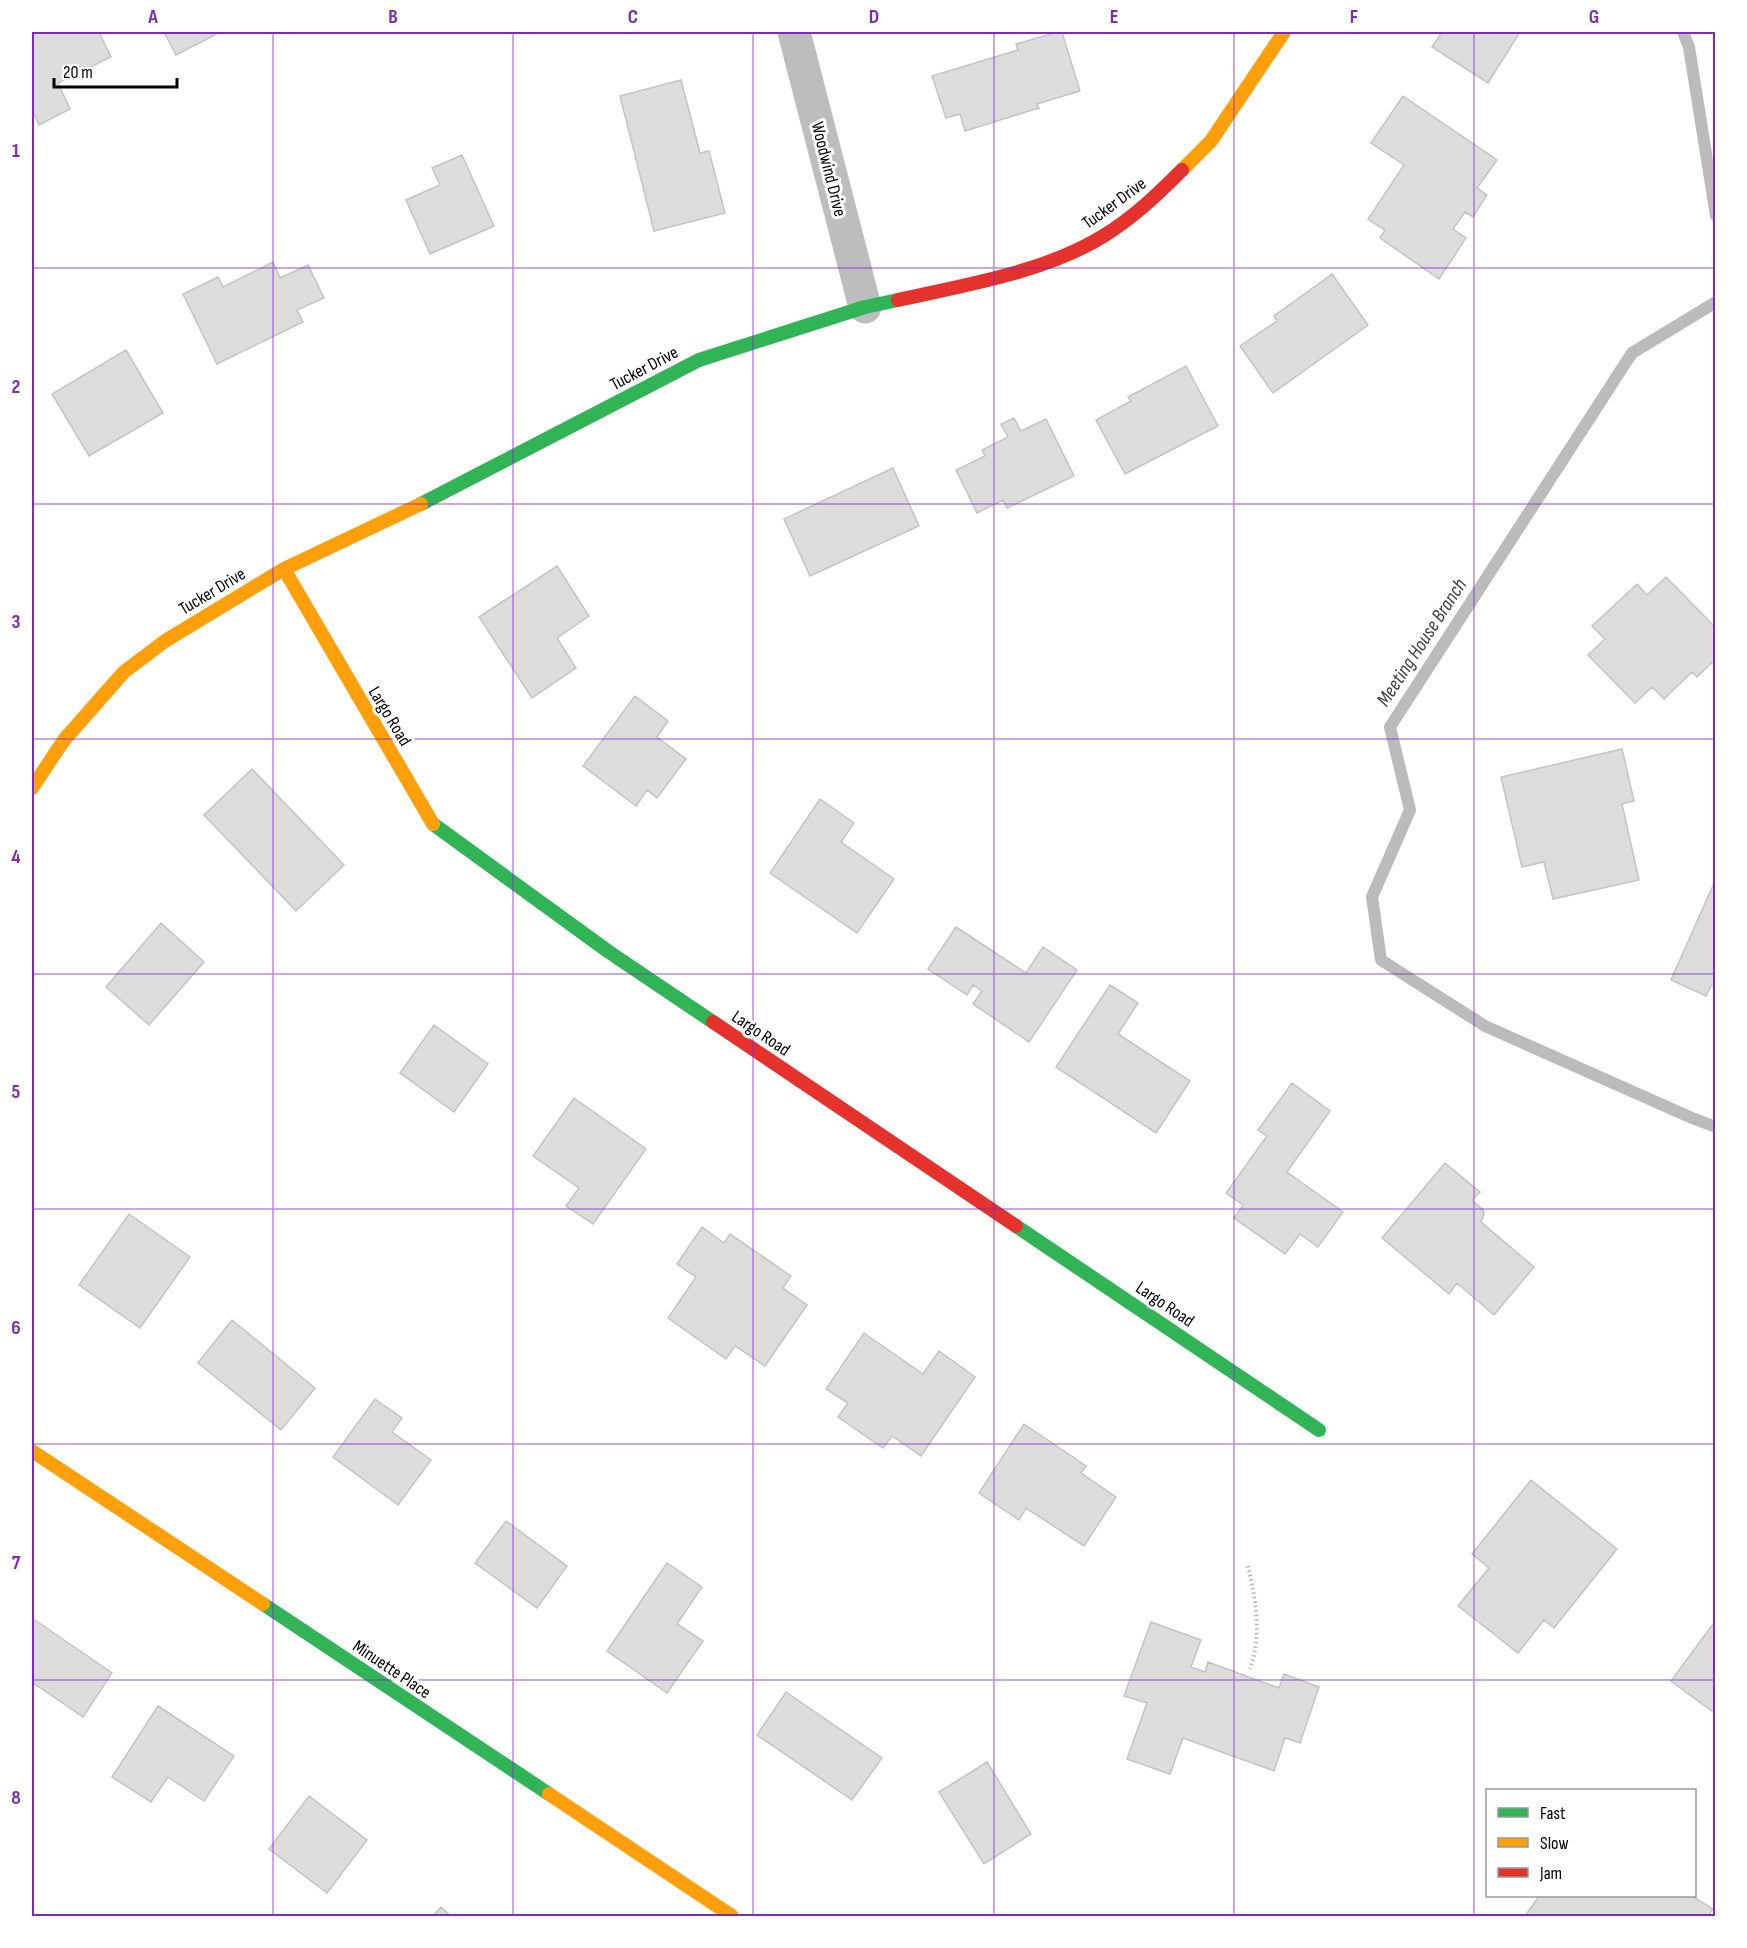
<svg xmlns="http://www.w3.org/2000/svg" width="1747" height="1948" font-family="'Sofia Sans Condensed',sans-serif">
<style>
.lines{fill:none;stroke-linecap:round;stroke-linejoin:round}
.stream{stroke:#bbb;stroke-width:12}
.building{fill:#dcdcdc;stroke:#c4c4c4;stroke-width:1.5}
.path{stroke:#b8b8b8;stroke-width:4;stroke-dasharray:1.5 3;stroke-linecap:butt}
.street{stroke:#bdbdbd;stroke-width:33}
.fast{stroke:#30b455;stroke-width:14}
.slow{stroke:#ff9f0a;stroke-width:14}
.jam{stroke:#e5322d;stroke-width:14}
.grid{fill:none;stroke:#7b2cbf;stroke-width:1.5;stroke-opacity:0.55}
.labels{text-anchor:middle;stroke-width:6;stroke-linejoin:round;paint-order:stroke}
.street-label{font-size:18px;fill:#000;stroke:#fff}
.water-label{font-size:20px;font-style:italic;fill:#3f3f3f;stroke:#fff}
.neatline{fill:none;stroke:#7b2cbf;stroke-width:2}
.grid-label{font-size:20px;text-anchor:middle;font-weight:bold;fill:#7b2cbf}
</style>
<rect width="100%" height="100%" fill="#fff"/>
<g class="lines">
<path class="stream" d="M1683 32 1689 47 1716 216
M1716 302 1632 353 1390 727 1410 810 1372 897 1381 960 1485 1026 1692 1118 1716 1127"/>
</g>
<path class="building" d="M32 32H79L80 33 99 32 111 57 58 83 70 109 39 125 32 109Z
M164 32H214L215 35 176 55Z
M1058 32H1062L1080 91 1037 104 1039 108 965 131 960 114 946 118 932 76 1018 50 1016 44Z
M1442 32H1520L1488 83 1432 47Z
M681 80 700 153 709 151 725 213 654 231 620 96Z
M1403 96 1497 160 1477 188 1487 195 1473 217 1465 212 1453 229 1466 238 1439 279 1380 238 1385 230 1368 219 1404 165 1371 143Z
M462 155 494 226 430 254 406 200 440 185 432 168Z
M273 262 280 278 308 265 324 298 297 310 303 322 217 364 183 294 218 277 223 287Z
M1332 274 1368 325 1273 393 1240 346 1277 321 1274 316Z
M126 350 163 413 89 456 52 394Z
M1186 366 1218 426 1125 474 1096 420 1131 401 1128 397Z
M1014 418 1021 431 1046 419 1074 476 1007 508 1003 500 977 513 956 470 985 456 982 450 1008 437 1001 424Z
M893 468 919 526 810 576 784 519Z
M557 566 589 616 557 638 576 668 532 698 479 617Z
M1666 577 1716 628V659L1697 677 1692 672 1664 699 1652 687 1635 703 1588 655 1605 639 1592 626 1637 584 1647 595Z
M635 696 668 721 657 737 686 759 657 798 647 790 636 806 583 766Z
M1622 749 1634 801 1622 804 1639 880 1553 899 1544 862 1522 867 1501 777Z
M252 769 344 865 296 911 204 815Z
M820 799 854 823 841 842 894 879 857 933 770 873Z
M1715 881 1716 988 1711 986 1706 996 1671 980Z
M161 923 204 962 149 1025 106 987Z
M956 927 1026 973 1043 947 1077 970 1029 1042 973 1004 982 991 973 985 967 995 928 969Z
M1110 985 1138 1003 1118 1034 1190 1081 1156 1133 1056 1067Z
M434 1025 488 1064 454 1112 400 1073Z
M1292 1083 1330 1111 1287 1172 1343 1212 1318 1247 1300 1234 1285 1254 1234 1218 1243 1205 1226 1193 1267 1136 1258 1130Z
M574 1098 646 1149 593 1224 566 1206 579 1188 533 1156Z
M1445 1163 1480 1192 1472 1200 1483 1210 1484 1214 1481 1222 1534 1267 1494 1315 1457 1283 1449 1294 1382 1238Z
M129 1214 190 1257 140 1328 79 1285Z
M702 1227 724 1243 730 1234 791 1276 783 1288 807 1305 765 1366 735 1346 726 1359 668 1318 696 1277 677 1264Z
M232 1320 315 1388 281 1430 198 1363Z
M864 1333 923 1374 939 1351 975 1377 921 1456 892 1436 883 1448 838 1417 848 1403 826 1389Z
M375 1399 402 1418 392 1432 431 1460 398 1505 333 1457Z
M1024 1424 1086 1466 1081 1473 1116 1497 1084 1546 1026 1508 1019 1520 979 1493Z
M1531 1480 1617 1549 1554 1628 1544 1620 1518 1653 1458 1606 1489 1568 1472 1554Z
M506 1521 567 1566 537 1608 475 1563Z
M667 1563 702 1587 677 1624 703 1641 667 1693 607 1651Z
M32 1618 112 1673 83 1717 32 1682Z
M1716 1620V1714L1671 1681Z
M1151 1622 1201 1640 1191 1667 1205 1672 1208 1662 1279 1688 1284 1674 1319 1687 1300 1743 1285 1738 1274 1771 1183 1738 1170 1774 1127 1759 1147 1703 1124 1696Z
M786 1692 882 1758 852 1800 757 1735Z
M158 1706 234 1756 204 1801 168 1777 151 1802 112 1777Z
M987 1762 1031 1834 984 1864 939 1792Z
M309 1796 367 1840 327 1893 269 1849Z
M1539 1896H1692L1713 1909 1708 1916H1525Z
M441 1907 451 1916H433Z"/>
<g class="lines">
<path class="path" d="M1248 1566C1256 1600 1262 1636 1250 1669"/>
<path class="street" d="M794 32 865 307"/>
<path class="fast" d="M421 504 699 360 865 307 898 300
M433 824 609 952 713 1022
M1016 1226 1319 1430
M263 1604 549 1794"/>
<path class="slow" d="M1182 170 1211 141 1284 32
M284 569 433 824
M32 788 64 740 124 672 165 641 284 569 421 504
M32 1451 263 1604
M549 1794 732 1916"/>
<path class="jam" d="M898 300C964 285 1047 272 1105 235 1134 217 1158 194 1182 170
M713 1022 1016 1226"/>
</g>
<path class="grid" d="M273 32V1916M513 32V1916M753 32V1916M994 32V1916M1234 32V1916M1474 32V1916M32 268H1716M32 504H1716M32 739H1716M32 974H1716M32 1209H1716M32 1444H1716M32 1680H1716"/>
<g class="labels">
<g class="street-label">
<text transform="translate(829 169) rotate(76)" y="6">Woodwind Drive</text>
<text transform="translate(1114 203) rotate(-36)" y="6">Tucker Drive</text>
<text transform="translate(644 368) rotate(-28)" y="6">Tucker Drive</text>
<text transform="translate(212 591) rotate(-31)" y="6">Tucker Drive</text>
<text transform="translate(390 716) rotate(59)" y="6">Largo Road</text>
<text transform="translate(761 1033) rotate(34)" y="6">Largo Road</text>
<text transform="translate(1165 1304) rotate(34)" y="6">Largo Road</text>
<text transform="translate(392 1669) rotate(34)" y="6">Minuette Place</text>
</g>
<g class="water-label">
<text transform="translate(1421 642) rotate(-57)" y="7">Meeting House Branch</text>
</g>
</g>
<rect width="1747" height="1948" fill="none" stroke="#ffffff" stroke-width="66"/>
<rect x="1486" y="1789" width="210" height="108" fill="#ffffff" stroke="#999999" stroke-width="1.5"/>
<rect x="1498" y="1808" width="30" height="9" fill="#30b455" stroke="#999999" stroke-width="1.5"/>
<text x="1540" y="1819" font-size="18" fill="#000000">Fast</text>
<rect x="1498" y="1838" width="30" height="9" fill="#ff9f0a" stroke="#999999" stroke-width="1.5"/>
<text x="1540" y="1849" font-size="18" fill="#000000">Slow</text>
<rect x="1498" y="1868" width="30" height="9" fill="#e5322d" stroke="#999999" stroke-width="1.5"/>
<text x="1540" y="1879" font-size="18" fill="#000000">Jam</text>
<path d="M54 78v9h123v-9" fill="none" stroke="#000000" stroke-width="3"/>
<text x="63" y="78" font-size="18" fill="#000000" stroke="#ffffff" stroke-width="4.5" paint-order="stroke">20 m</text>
<rect x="33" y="33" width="1681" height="1882" class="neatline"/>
<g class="grid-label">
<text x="153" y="23">A</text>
<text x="393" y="23">B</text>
<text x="633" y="23">C</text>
<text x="874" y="23">D</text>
<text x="1114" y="23">E</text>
<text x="1354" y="23">F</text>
<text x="1594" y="23">G</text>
<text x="16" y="157">1</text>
<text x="16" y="393">2</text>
<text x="16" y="628">3</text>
<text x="16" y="863">4</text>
<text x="16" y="1098">5</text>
<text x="16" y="1334">6</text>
<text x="16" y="1569">7</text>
<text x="16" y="1804">8</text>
</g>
</svg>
